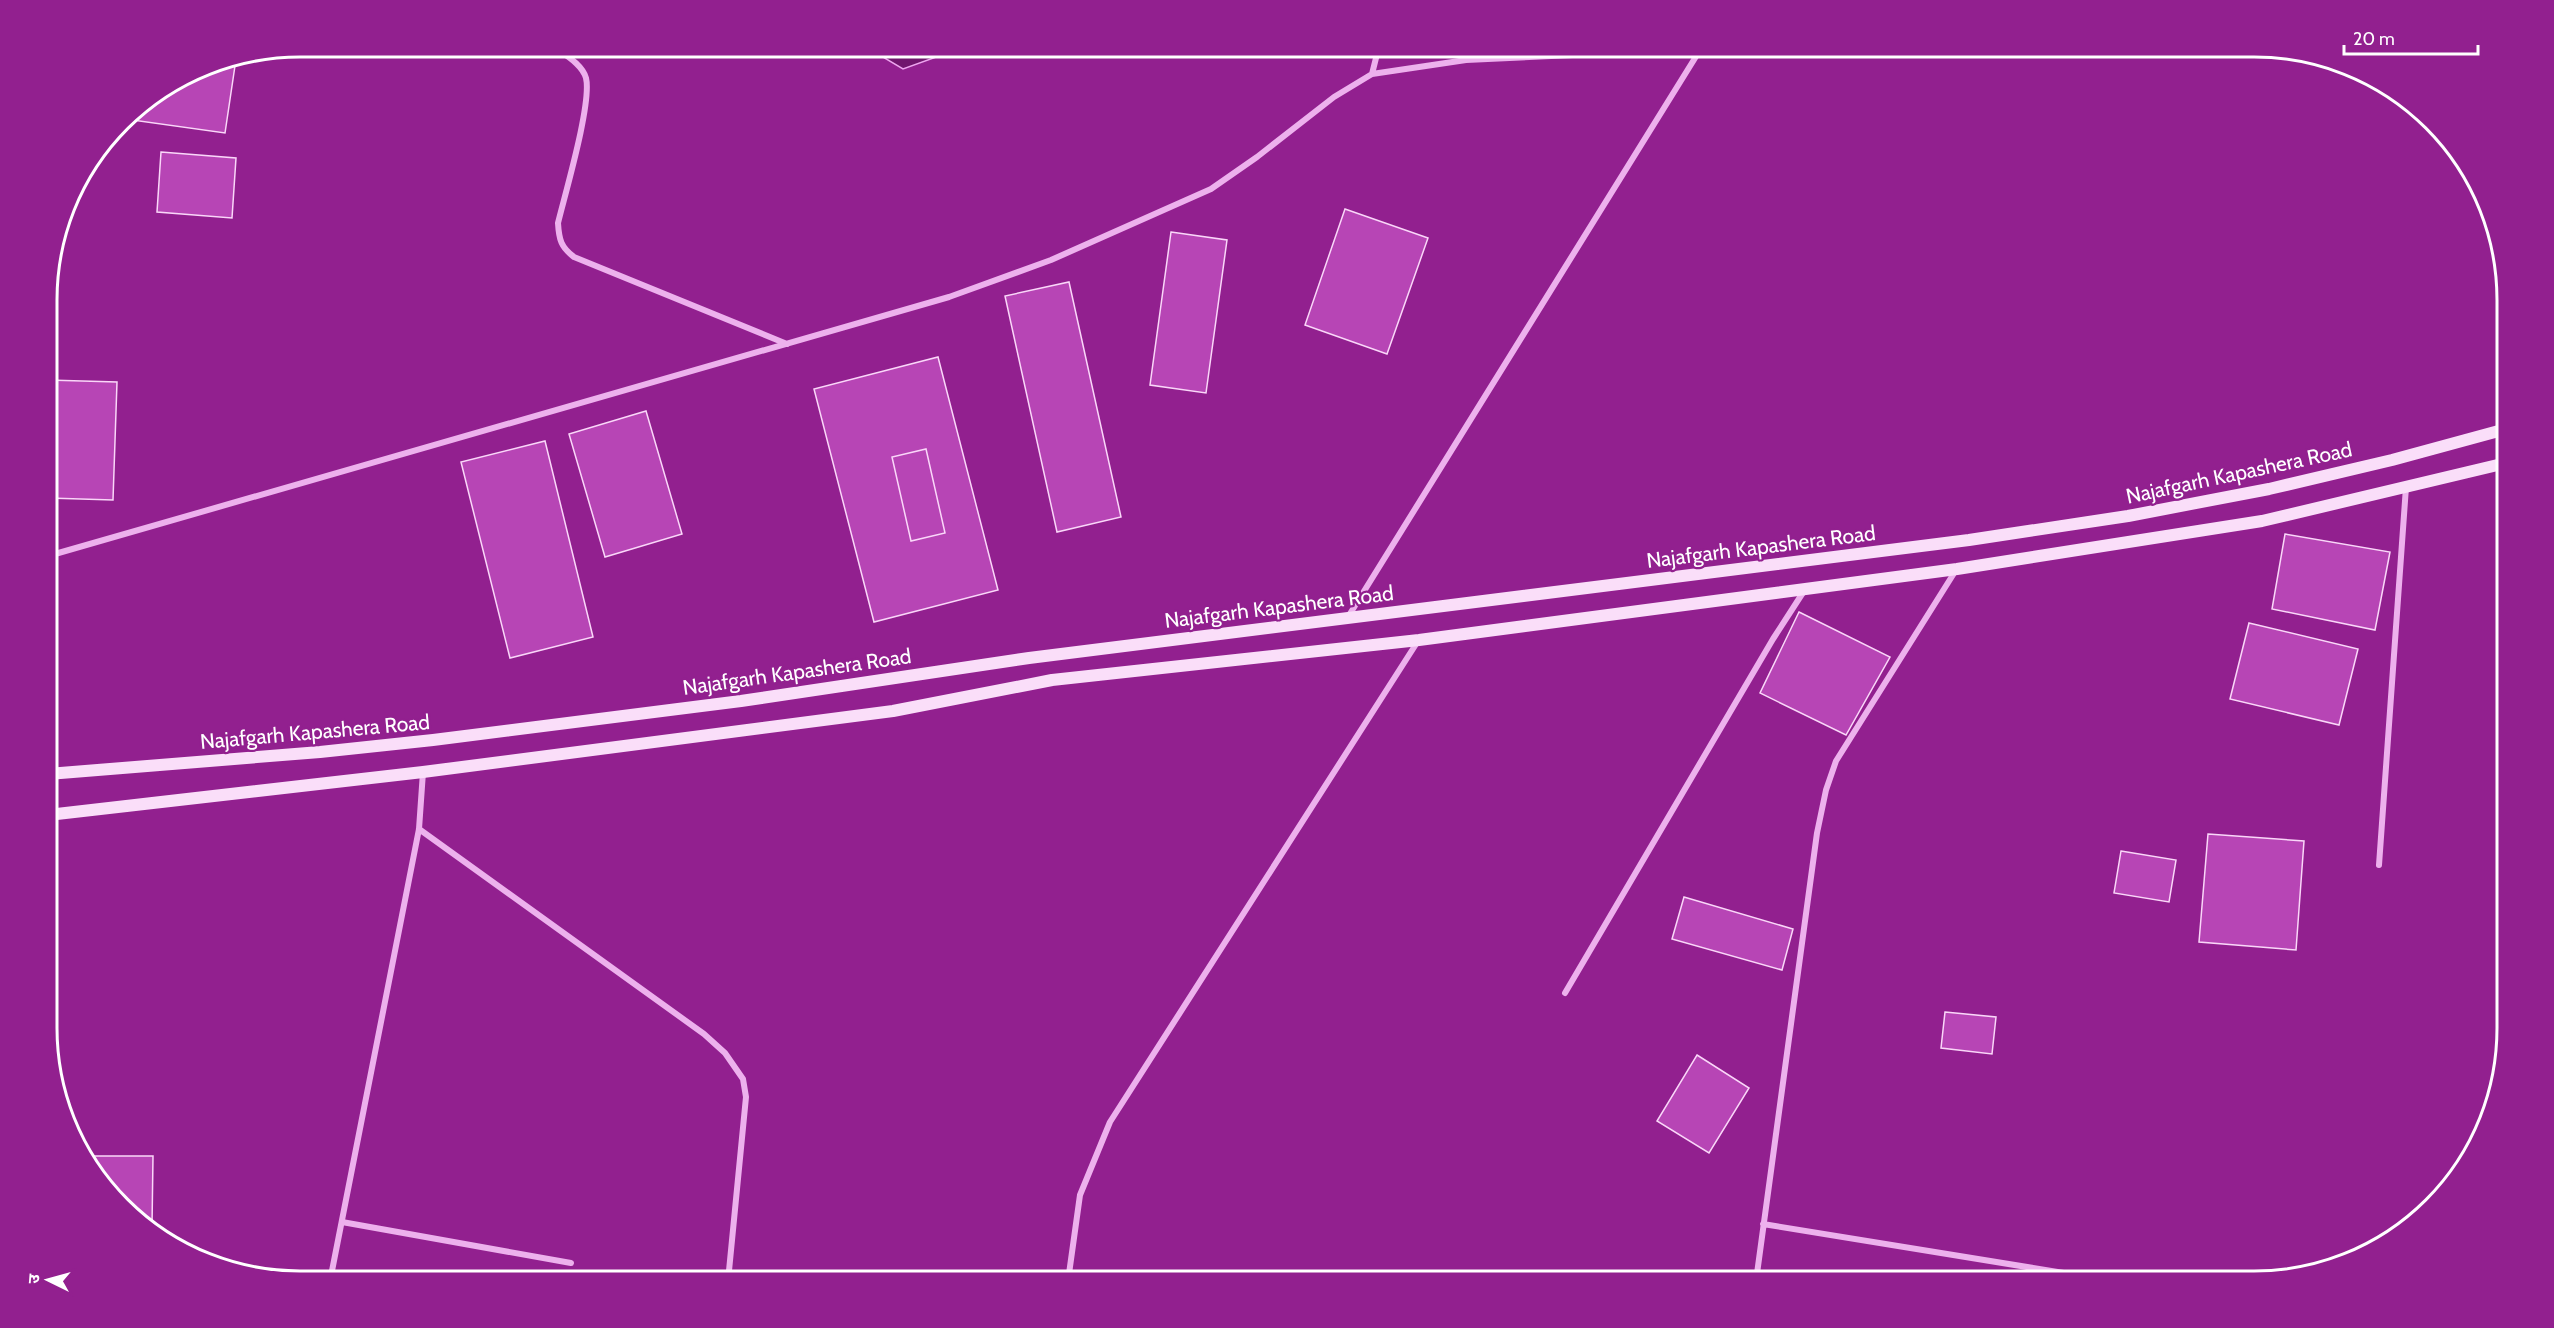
<svg xmlns="http://www.w3.org/2000/svg" width="2554" height="1328" font-family="Cabin,'Noto Sans Devanagari',sans-serif">
<style>
.water{fill:#71166e;stroke:#eea5ef;stroke-width:1.5}
.building{fill:#b745b5;stroke:#fad7f9;stroke-width:1.5}
.lines{fill:none;stroke-linecap:round;stroke-linejoin:round}
.minor{stroke:#edb1ed;stroke-width:6}
.secondary{stroke:#fadef9;stroke-width:12}
.labels{text-anchor:middle;stroke-width:4.5;stroke-linejoin:round;paint-order:stroke}
.street-label{font-size:21px;fill:#fff;stroke:#92208f}
.rim{fill:none;stroke:#fff;stroke-width:3}
</style>
<rect width="100%" height="100%" fill="#92208f"/>
<path class="water" d="M866 47H964L903 69Z"/>
<path class="building" d="M236 59 225 133 125 119 133 110 203 66Z
M161 152 236 158 232 218 157 212Z
M1345 209 1428 238 1387 354 1305 325Z
M1171 232 1227 240 1206 393 1150 385Z
M1069 282 1121 517 1057 532 1005 296Z
M938 357 998 590 874 622 814 389Z
M47 380 117 382 113 500 48 498Z
M646 411 682 534 605 557 569 434Z
M545 441 593 637 510 658 461 462Z
M926 449 945 533 911 541 892 457Z
M2285 534 2390 552 2375 630 2272 609Z
M1799 612 1890 657 1846 735 1760 693Z
M2249 623 2358 649 2339 725 2230 699Z
M2208 834 2304 841 2296 950 2199 942Z
M2121 851 2176 860 2169 902 2114 893Z
M1684 897 1793 929 1782 970 1672 939Z
M1945 1012 1996 1017 1992 1054 1941 1048Z
M1697 1055 1749 1088 1709 1153 1657 1121Z
M83 1156H153L152 1226 99 1182Z"/>
<g class="lines">
<path class="minor" d="M553 46C565 55 582 64 586 78 592 103 565 194 558 223 559 240 561 247 574 257L787 344
M1372 74 1379 46
M48 556 949 297 1051 260 1211 189 1257 157 1334 97 1372 74 1466 60 1769 46
M1348 617 1700 50
M419 829 704 1034 725 1053 743 1079 746 1097 728 1281
M2379 865 2406 487
M1565 993 1773 639 1804 591
M342 1222 571 1263
M1763 1224 2113 1281
M330 1281 419 829 423 772
M1068 1281 1080 1195 1110 1122 1418 641
M1756 1281 1817 833 1826 790 1836 761 1956 570"/>
<path class="secondary" d="M48 774 320 752 433 740 741 701 1029 658 1969 540 2128 516 2269 489 2392 460 2506 429
M48 815 423 772 893 711 1052 680 1419 640 1957 569 2262 521 2506 463"/>
</g>
<g class="labels">
<g class="street-label">
<text transform="translate(2239 473) rotate(-12)" y="7">Najafgarh Kapashera Road</text>
<text transform="translate(1761 547) rotate(-7)" y="7">Najafgarh Kapashera Road</text>
<text transform="translate(1279 607) rotate(-7)" y="7">Najafgarh Kapashera Road</text>
<text transform="translate(797 672) rotate(-8)" y="7">Najafgarh Kapashera Road</text>
<text transform="translate(315 732) rotate(-5)" y="7">Najafgarh Kapashera Road</text>
</g>
</g>
<path d="M0 0H2554V1328H0ZM300 57H2254A243 243 0 0 1 2497 300V1028A243 243 0 0 1 2254 1271H300A243 243 0 0 1 57 1028V300A243 243 0 0 1 300 57Z" fill="#92208f" fill-rule="evenodd"/>
<path class="rim" d="M300 57H2254A243 243 0 0 1 2497 300V1028A243 243 0 0 1 2254 1271H300A243 243 0 0 1 57 1028V300A243 243 0 0 1 300 57Z"/>
<g transform="translate(48 1280) rotate(275)" stroke="#92208f" stroke-width="4.5" paint-order="stroke">
<path d="M0-4.5L10 22L0 15L-10 22Z" fill="#ffffff"/>
<text y="-9" font-size="16" font-weight="bold" text-anchor="middle" fill="#ffffff">उ</text>
</g>
<path d="M2344 45v9h134v-9" fill="none" stroke="#ffffff" stroke-width="3"/>
<text x="2353" y="45" font-size="18" fill="#ffffff" stroke="#92208f" stroke-width="4.5" paint-order="stroke">20 m</text>
</svg>
